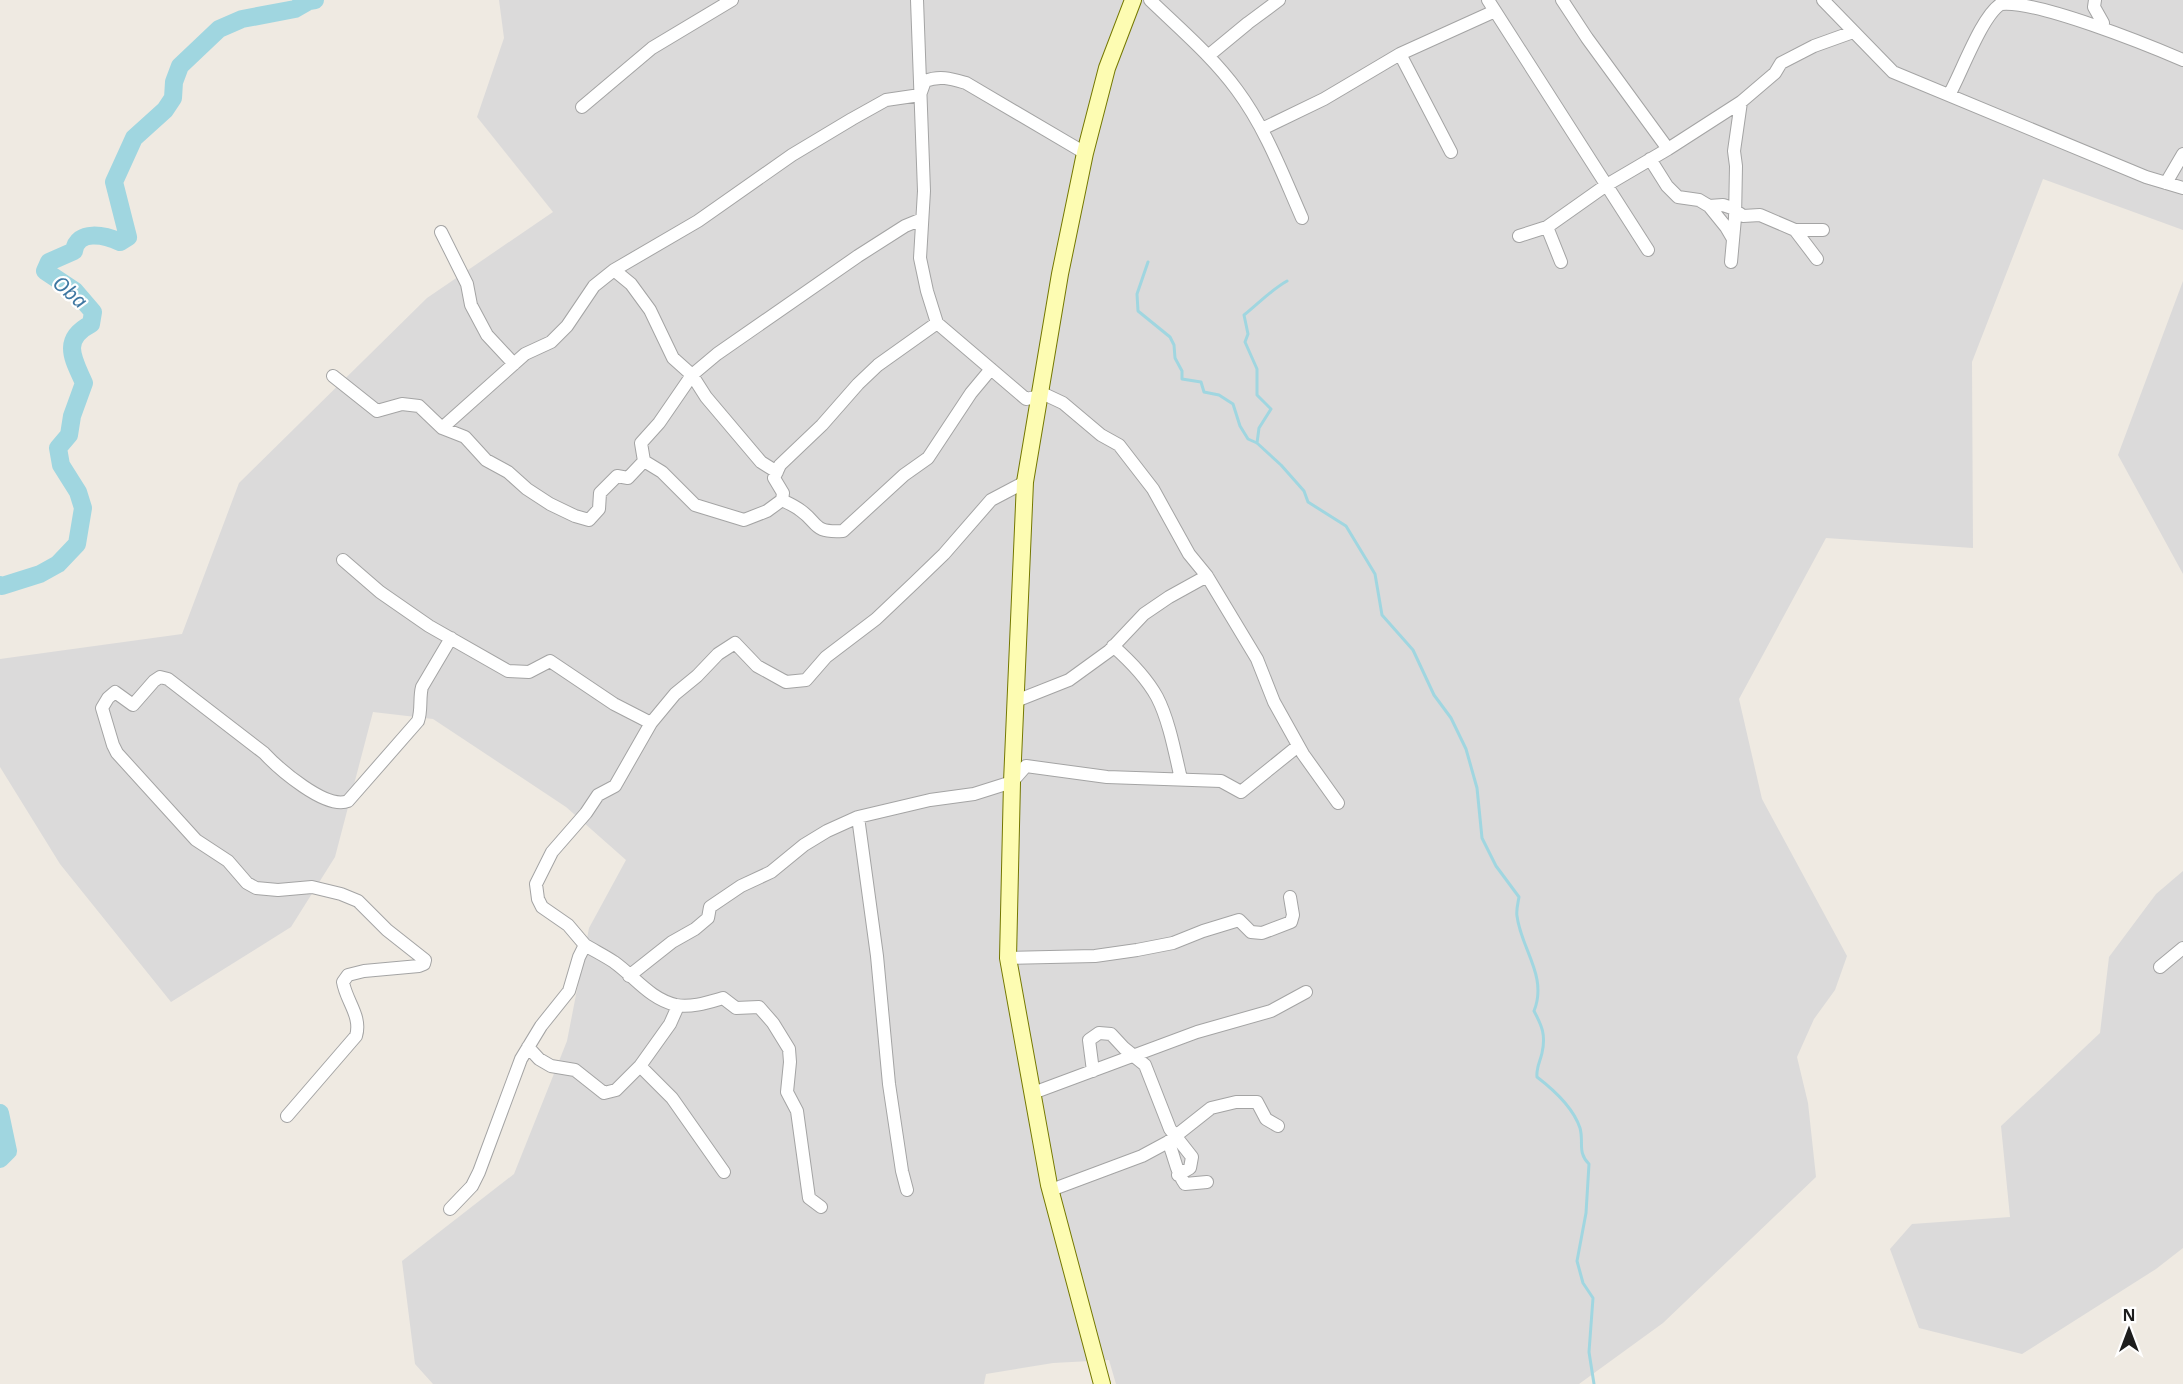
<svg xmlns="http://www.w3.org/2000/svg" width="2183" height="1384" font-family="'Noto Sans',sans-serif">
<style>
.residential{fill:#dbdada}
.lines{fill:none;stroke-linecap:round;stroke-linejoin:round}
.stream{stroke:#a0d6e0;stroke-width:3}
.river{stroke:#a0d6e0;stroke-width:18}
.street-casing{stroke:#a4a4a4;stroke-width:14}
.secondary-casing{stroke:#747800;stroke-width:18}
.street{stroke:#fff;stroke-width:12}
.secondary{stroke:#fdfcb2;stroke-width:16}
.labels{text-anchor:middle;stroke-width:4.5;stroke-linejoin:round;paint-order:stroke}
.water-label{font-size:20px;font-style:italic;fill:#3f78a2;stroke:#fff}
</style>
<rect width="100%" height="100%" fill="#efeae2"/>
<path class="residential" d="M499 0H2183V230L2043 179 1972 362 1973 548 1826 538 1739 699 1762 799 1847 956 1835 990 1814 1019 1797 1057 1808 1103 1816 1177 1663 1323 1579 1384H1116L1109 1360 1053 1363 986 1374 984 1384H433L415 1364 402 1261 514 1174 567 1041 589 928 626 860 566 807 433 719 373 712 335 857 291 927 171 1002 60 864 0 767V659L182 634 239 483 427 298 553 212 477 117 504 38Z
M2183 281V574L2118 455Z
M2183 871V1248L2156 1269 2022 1354 1919 1328 1890 1249 1912 1224 2010 1217 2001 1126 2100 1033 2109 957 2156 894Z"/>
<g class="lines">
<path class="stream" d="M1148 262 1137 294 1138 311 1170 337 1174 345 1175 358 1182 371V379L1201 382 1204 392 1219 395 1233 404 1240 426 1248 439 1257 443 1281 465 1304 491 1308 502 1346 526 1375 574 1382 615 1413 650 1434 695 1451 718 1466 749 1477 788 1482 838 1496 866 1519 897C1518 903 1516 910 1517 916 1521 949 1548 976 1534 1011 1542 1026 1546 1035 1542 1053 1540 1062 1536 1068 1537 1077 1554 1090 1573 1107 1580 1128 1584 1142 1577 1152 1589 1164L1586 1213 1577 1261 1583 1283 1593 1298 1589 1352 1594 1384
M1257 443 1259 428 1271 409 1257 395V369L1245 342 1248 334 1244 315C1259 303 1271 290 1287 281"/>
<path class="river" d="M0 585 2 586 40 574 58 564 77 544 83 508 78 492 61 465 58 448 69 435 72 416 84 383C74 360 60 340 91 324L93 312 75 291 45 271 49 262 74 251C77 229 105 235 120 242L128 237 114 182 134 138 165 110 173 98 174 82 180 66 219 29 242 19 295 9 309 1 315 0
M0 1113 8 1151 0 1159"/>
<g class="street-casing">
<path id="street" d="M917 0 924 191 920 258 927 291 937 323
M1150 0C1180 29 1213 57 1237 90 1266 129 1283 175 1302 218
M1488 0 1648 250
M1562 0 1587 38 1668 149
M1823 0 1893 72 2146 177 2183 188
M2095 0 2094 7 2103 23
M1400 54 1451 152
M1208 56 1248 23 1279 0
M1949 95C1961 74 1982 15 2001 4 2037 0 2148 45 2183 60
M582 107 652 48 732 0
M1262 129 1324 99 1400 54 1495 11
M1650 159 1667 186 1678 197 1699 200 1709 206 1723 205 1732 208 1743 216 1760 215 1795 230H1823
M2166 183 2183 154
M1709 206 1726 227 1733 239
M1547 227 1561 262
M1795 230 1817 259
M441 232 467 284 471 305 487 335 514 364
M1519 236 1547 227 1605 186 1668 149 1741 102 1775 73 1781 63 1814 46 1853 32
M1731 262 1735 218 1736 166 1734 151 1741 102
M614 270 631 284 650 310 673 358 692 375 706 397 761 462 777 472
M333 376 377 411 402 404 419 406 442 428 465 437 486 460 508 472 527 489 550 504 575 516 589 520 599 509 600 493 617 476 628 478 644 461 662 472 695 505 744 520 767 511 782 500 783 493 774 478 780 465 822 425 858 384 878 365 937 323 1026 399 1046 395 1063 403 1101 435 1119 445 1153 489 1189 554 1207 576 1257 659 1274 702 1303 754 1338 803
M442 428 525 354 551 342 567 326 594 286 614 270 698 221 792 155 852 119 886 100 920 95 925 81C940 75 952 79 966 83L1085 153
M644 461 641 443 659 423 692 375 717 354 858 256 905 226 922 219
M782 500C788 503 795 506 800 510 819 523 812 533 843 531L904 475 928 458 971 393 991 369
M343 560 380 592 429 626 508 671 529 672 550 661 614 704 651 723
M1113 646C1130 661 1146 677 1157 697 1169 720 1175 753 1181 779
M1016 701 1069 680 1109 651 1144 614 1169 597 1207 576
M585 945 568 925 542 907 538 899 536 884 552 852 586 813 598 795 615 786 651 723 675 694 697 676 718 654 735 643 757 666 786 682 806 680 826 657 876 619 915 582 944 554 991 500 1025 482
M1008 958 1095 956 1137 950 1173 943 1203 931 1239 920 1251 932 1262 933 1291 922 1293 915 1290 897
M2160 967 2183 948
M629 976 672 942 695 929 708 918 710 907 741 886 771 872 804 845 827 831 858 817
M528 1047 539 1059 551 1066 575 1070 604 1093 616 1090 640 1066 672 1098 724 1172
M640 1066 670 1024 678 1006
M1093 1071 1089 1040 1099 1033 1111 1034 1124 1048 1145 1065 1170 1129 1192 1157 1190 1168 1178 1175
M1033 1093 1197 1032 1271 1011 1306 992
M287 1116 356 1036C362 1016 346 1001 343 982L348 975 364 971 419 966 424 964 425 960 387 930 358 901 341 894 312 887 278 890 256 888 247 883 228 861 196 840 117 753 113 745 102 708 108 698 115 692 133 705 154 681 160 677 168 679 264 753C279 769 326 810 348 801L418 721C422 710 419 698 422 687L451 638
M1168 1142C1175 1156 1175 1171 1185 1184L1207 1182
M907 1190 902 1171 889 1084 877 956 858 817 930 800 974 794 1012 782 1026 766 1107 777 1221 781 1241 792 1298 746
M1051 1190 1142 1156 1168 1142 1211 1108 1236 1102H1257L1266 1119 1278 1126
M450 1209 472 1186 479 1172 521 1059 541 1026 569 991 579 957 585 945C595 951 605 956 614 962 635 977 650 999 676 1005 691 1008 709 1002 723 998L736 1008 759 1007 773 1023 789 1049 790 1062 787 1092 797 1111 809 1198 821 1207"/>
</g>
<g class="secondary-casing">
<path id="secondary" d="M1102 1384 1049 1185 1008 958 1012 782 1025 482 1060 274 1085 153 1107 68 1133 0"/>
</g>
<use href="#street" class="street"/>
<use href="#secondary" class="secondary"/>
</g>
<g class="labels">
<g class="water-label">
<text transform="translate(70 292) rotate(41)" y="7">Oba</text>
</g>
</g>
<g transform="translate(2129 1330)" stroke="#ffffff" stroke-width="4.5" paint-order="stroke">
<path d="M0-4.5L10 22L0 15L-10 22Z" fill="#1d1d1d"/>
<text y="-9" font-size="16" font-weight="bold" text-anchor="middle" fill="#1d1d1d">N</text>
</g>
</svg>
